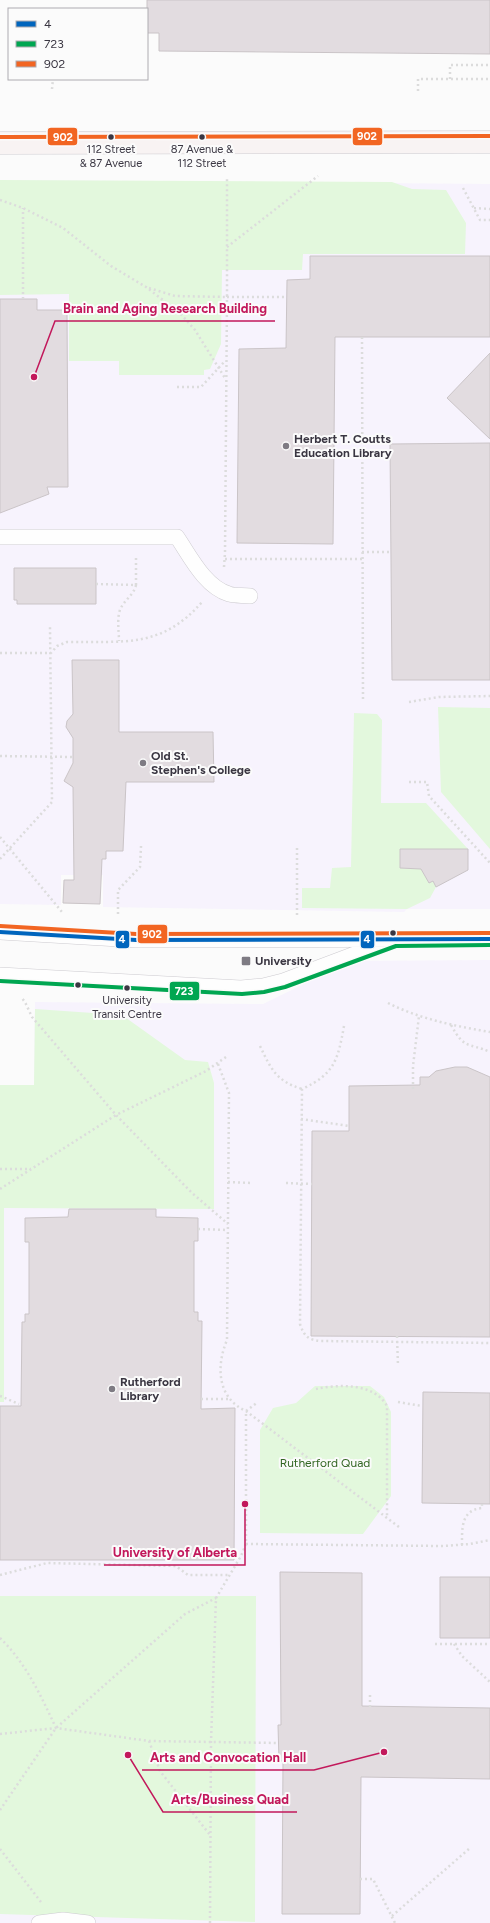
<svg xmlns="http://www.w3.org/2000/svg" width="490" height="1923" font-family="Figtree,sans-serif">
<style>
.education{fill:#f7f3fd}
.green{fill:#e3f8dd}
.building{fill:#e2dce0;stroke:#cac4c7}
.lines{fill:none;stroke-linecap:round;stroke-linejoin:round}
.lane-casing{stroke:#cdcbd0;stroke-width:16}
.secondary-casing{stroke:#cdcbd0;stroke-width:23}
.path{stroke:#dcdcdc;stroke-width:2.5;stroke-dasharray:2 3;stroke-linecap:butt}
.lane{stroke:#fefefe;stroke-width:15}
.secondary{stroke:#f8f3f3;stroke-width:22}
.bus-1-casing{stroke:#fbfbfb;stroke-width:7}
.bus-2-casing{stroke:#fbfbfb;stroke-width:7}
.bus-3-casing{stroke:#fbfbfb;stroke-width:7}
.bus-1{stroke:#0065bd;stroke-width:4}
.bus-2{stroke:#00a651;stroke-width:4}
.bus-3{stroke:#f26522;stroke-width:4}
.bus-dot{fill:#3a3642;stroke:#fbfbfb;stroke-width:1.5}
.poi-dot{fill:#7e7b83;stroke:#fbfbfb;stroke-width:1.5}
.labels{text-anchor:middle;stroke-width:4;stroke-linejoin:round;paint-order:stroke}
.bus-label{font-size:11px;fill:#3a3642;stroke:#fbfbfb}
.poi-label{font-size:12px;font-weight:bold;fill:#3a3642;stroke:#fbfbfb;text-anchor:start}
.park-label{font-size:12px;fill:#336623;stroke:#fbfbfb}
.leader{fill:none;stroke:#c2185b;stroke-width:1.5}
.callout-dot{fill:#c2185b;stroke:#fbfbfb;stroke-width:1.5}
.callout-label{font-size:13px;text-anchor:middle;font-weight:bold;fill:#c2185b;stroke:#fbfbfb;stroke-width:4;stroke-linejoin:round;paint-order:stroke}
.line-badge{stroke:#fbfbfb;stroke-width:1.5}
.badge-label{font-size:11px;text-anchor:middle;font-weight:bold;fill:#fff}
</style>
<rect width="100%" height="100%" fill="#fbfbfb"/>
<path class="education" d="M0 180 490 184V909H407L404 912 103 907V875H61V905L0 904Z
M490 960V1923H0V1085H34L35 1002 263 1004 351 961Z"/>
<path class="green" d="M0 180 392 182 412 189 446 190 466 223 465 254H303L302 270H222L221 344 210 369 204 370V375H119V361H69V294L0 295Z
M438 707 490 708V849L441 792Z
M354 713 377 714 382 720 381 803H426L468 849H400L401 868 426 869 427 871 424 873 429 883 433 881 436 887 430 898 407 909 302 908V888H330L332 868 351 867Z
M35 1009 122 1015 185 1060 208 1062 214 1083V1209L4 1208V1402H0V1085H34Z
M315 1386H370L384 1397 391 1412V1496L363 1534 260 1533V1430L273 1408 296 1403Z
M0 1596H256L255 1922 0 1914Z"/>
<path class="building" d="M147 0H490V54L159 51V33H147Z
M310 256H490V337H335L333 544 237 543 239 349 286 348 287 280 310 279Z
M0 299H37V310H67L68 487H47L49 494 0 513Z
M490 353V439L447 398Z
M490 443V680H392L390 444Z
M14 568H96V604H17V600H14Z
M72 660H119V732H213L214 782H126L123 851H106V859H102L100 904 63 903 64 880H74L73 787 64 781 73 763V738L66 727 67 721 73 714Z
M400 849H468V870L436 887 433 881 429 883 421 869 400 868Z
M455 1067H467L490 1077V1337L311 1336 312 1131H349V1086L420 1085V1077H429L436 1071Z
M69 1209H156V1217L198 1218V1241H194V1312H198V1321H202L201 1409 235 1408 234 1560H0V1406H21L22 1322H25V1314H29V1242H25V1218L68 1217Z
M423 1392 490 1393V1504L422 1503Z
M280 1572 362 1573V1706L490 1708V1779L361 1777 360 1914H282L283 1761H279L278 1725H281Z
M440 1577H490V1638H440Z"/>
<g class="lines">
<g class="lane-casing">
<path id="lane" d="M0 537H177C190 556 205 587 229 594 235 596 243 595 250 596
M0 932 136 940 490 939
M0 975 241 988 263 986 283 981 384 943
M39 1923 63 1920 88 1923"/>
</g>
<g class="secondary-casing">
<path id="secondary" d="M0 143 490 142"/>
</g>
<path class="path" d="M450 79V65H490
M52 89 53 79
M418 91V79H490
M463 188 480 220H490
M0 200 23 208 63 228 111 266 146 287 180 313 195 330 225 378
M474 208 490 209
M227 247 318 176
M149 288 175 296 227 297V177
M23 299V208
M362 337 363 701
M177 387H201L225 361
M362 552H391
M136 558V585
M225 559H362
M224 567 225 553 227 297H286
M96 584 136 585C134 594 127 598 122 606 116 614 119 631 119 641
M0 653H51L57 646 67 642C124 641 161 649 202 602
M409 702 439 697 490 696
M0 756 73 757
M409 782H427L429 796 490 863
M0 837 62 912
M0 859 52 802 50 627
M118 914V890L140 867 141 846
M297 915V846
M388 1003C420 1019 455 1026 490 1032
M451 1025C465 1050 467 1042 490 1052
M344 1026C338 1059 335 1074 302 1089L300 1324C304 1336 308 1340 321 1341L490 1343
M260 1046C271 1069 276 1081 302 1089
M226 1057 206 1071 116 1115 192 1193 228 1224
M218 1064 229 1093 227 1340C216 1366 217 1398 246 1411L399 1527
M413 1089V1066L419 1016
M301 1119 349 1126
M0 1169H31
M228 1182 252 1183
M286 1183 312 1184
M0 1189 116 1115 32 1017 25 1002 21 997
M198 1229 228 1230
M397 1336 398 1366
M316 1389C340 1384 374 1383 387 1406V1517
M0 1396 19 1404
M201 1399H228
M398 1402 422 1406
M246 1544 443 1546 470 1544 490 1540
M462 1545C462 1528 461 1510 482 1508V1504
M0 1575 47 1563 176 1566 188 1575H229
M0 1638C26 1663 41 1696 56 1728
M435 1644H490
M454 1644 462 1656 490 1682
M370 1707V1695
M0 1734 56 1728 149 1741 278 1743
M149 1741 160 1771 210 1835
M0 1810 56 1728 185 1614 216 1598
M0 1849 41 1902
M360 1879H373L395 1923
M392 1916 470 1848
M210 1923 211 1742 216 1598 241 1556 246 1544V1411L258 1402"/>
<use href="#lane" class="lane"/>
<use href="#secondary" class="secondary"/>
<g class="bus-1-casing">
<path id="bus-1" d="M0 932 136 940 490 939"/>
</g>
<g class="bus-2-casing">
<path id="bus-2" d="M0 981 242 994 264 992 285 987 396 946 490 945"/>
</g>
<g class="bus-3-casing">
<path id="bus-3" d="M0 137 490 136
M0 926 136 934 490 933"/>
</g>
<use href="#bus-1" class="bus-1"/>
<use href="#bus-2" class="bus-2"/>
<use href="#bus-3" class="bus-3"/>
</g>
<g class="bus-dot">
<circle cx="111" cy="137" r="3.5"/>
<circle cx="202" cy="137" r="3.5"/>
<circle cx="393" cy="933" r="3.5"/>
<circle cx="78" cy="985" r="3.5"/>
<circle cx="127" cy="988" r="3.5"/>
</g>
<g class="poi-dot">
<circle cx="286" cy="446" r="4"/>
<circle cx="143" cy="763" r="4"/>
<rect x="241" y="956" width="10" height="10" rx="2"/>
<circle cx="112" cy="1389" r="4"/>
</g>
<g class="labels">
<g class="bus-label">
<text x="111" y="153">112 Street<tspan x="111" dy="14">&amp; 87 Avenue</tspan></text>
<text x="202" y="153">87 Avenue &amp;<tspan x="202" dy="14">112 Street</tspan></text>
<text x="127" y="1004">University<tspan x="127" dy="14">Transit Centre</tspan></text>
</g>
<g class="poi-label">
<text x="294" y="443">Herbert T. Coutts<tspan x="294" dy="14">Education Library</tspan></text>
<text x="151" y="760">Old St.<tspan x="151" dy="14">Stephen's College</tspan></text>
<text x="255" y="965">University</text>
<text x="120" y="1386">Rutherford<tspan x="120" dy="14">Library</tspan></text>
</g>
<g class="park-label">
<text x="325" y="1467">Rutherford Quad</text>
</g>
</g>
<path class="leader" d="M34 377L55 321H275M245 1504L245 1565H104M384 1752L314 1770H142M128 1755L163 1812H297"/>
<g class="callout-dot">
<circle cx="34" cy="377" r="4"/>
<circle cx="245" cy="1504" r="4"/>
<circle cx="384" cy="1752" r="4"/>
<circle cx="128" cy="1755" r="4"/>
</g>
<g class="callout-label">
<text x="165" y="313">Brain and Aging Research Building</text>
<text x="175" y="1557">University of Alberta</text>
<text x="228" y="1762">Arts and Convocation Hall</text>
<text x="230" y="1804">Arts/Business Quad</text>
</g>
<g class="line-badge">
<rect x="352" y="127" width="31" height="19" rx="4" fill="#f26522"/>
<rect x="47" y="127" width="31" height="19" rx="4" fill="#f26522"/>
<rect x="137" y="924" width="31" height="20" rx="4" fill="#f26522"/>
<rect x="115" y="930" width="15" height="19" rx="4" fill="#0065bd"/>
<rect x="360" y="930" width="15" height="19" rx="4" fill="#0065bd"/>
<rect x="169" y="981" width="31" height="20" rx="4" fill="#00a651"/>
</g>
<g class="badge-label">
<text x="367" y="140">902</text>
<text x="63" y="141">902</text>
<text x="152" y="938">902</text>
<text x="122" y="943">4</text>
<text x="367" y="943">4</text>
<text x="184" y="995">723</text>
</g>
<rect x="8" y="8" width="140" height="72" fill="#fbfbfb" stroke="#aeacb1"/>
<rect x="16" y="21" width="20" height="6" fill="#0065bd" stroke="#aeacb1"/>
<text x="44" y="28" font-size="12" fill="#3a3642">4</text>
<rect x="16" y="41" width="20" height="6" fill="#00a651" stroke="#aeacb1"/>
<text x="44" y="48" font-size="12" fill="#3a3642">723</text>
<rect x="16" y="61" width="20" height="6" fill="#f26522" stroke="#aeacb1"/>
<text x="44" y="68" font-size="12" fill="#3a3642">902</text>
</svg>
